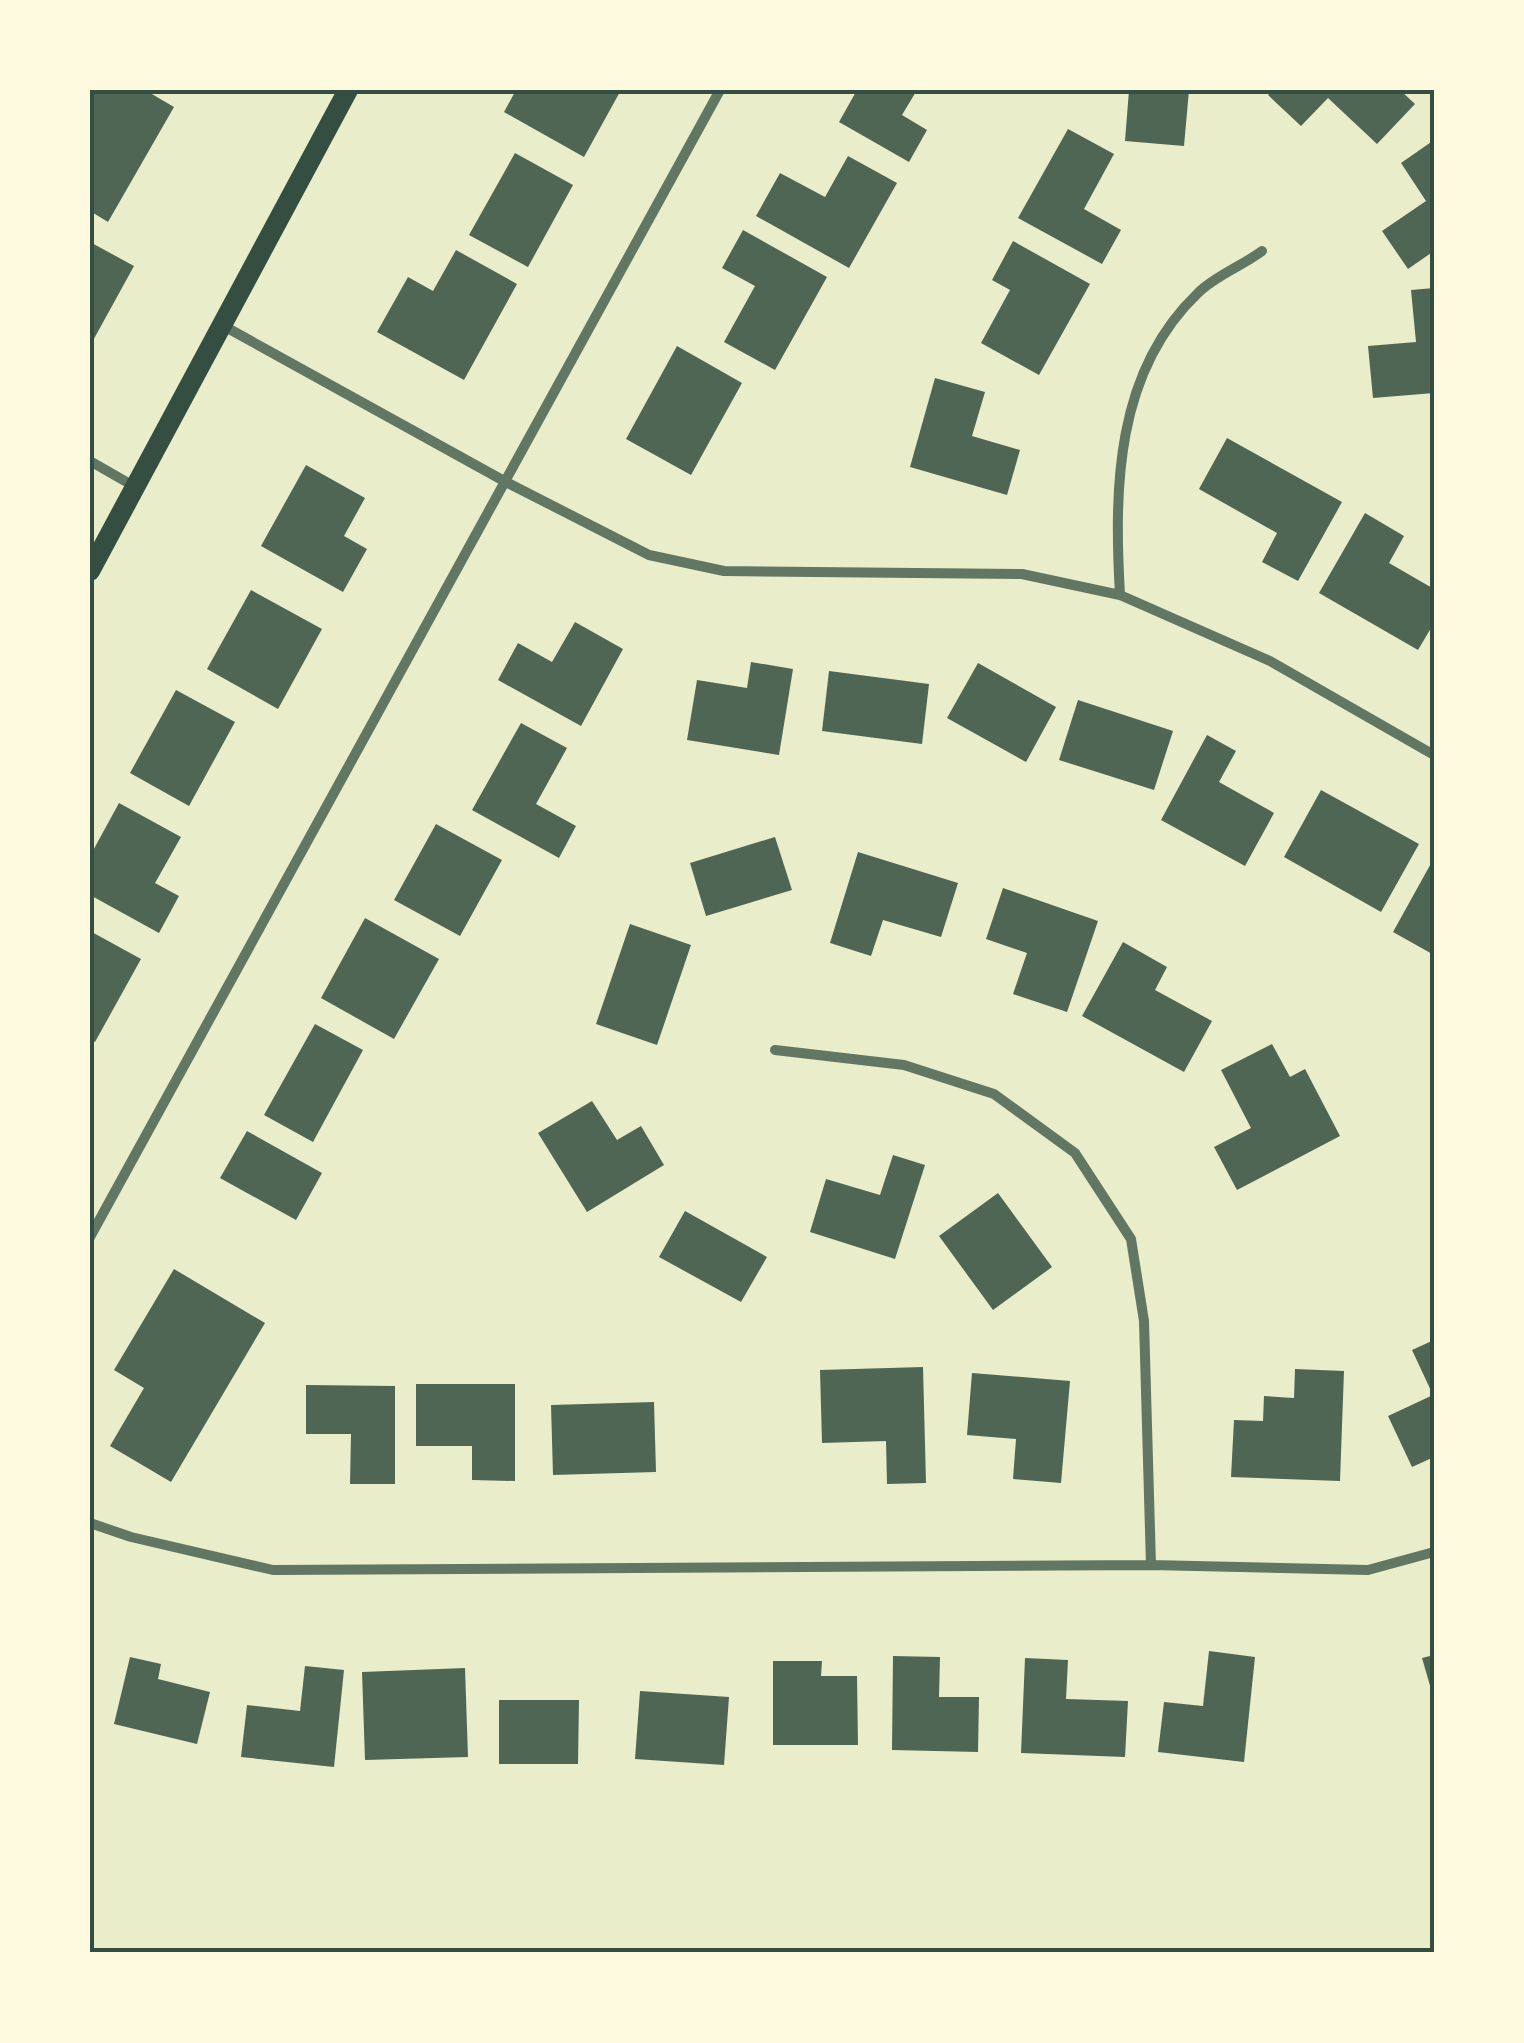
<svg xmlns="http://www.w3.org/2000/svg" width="1524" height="2043" font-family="'Fira Sans',sans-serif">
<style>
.building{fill:#4f6655}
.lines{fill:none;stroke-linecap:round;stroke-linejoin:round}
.minor{stroke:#617663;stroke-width:10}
.secondary{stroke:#344e41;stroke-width:20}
.neatline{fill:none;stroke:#344e41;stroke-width:4}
</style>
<rect width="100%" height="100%" fill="#e9edc9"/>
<path class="building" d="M90 90H145L174 107 108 222 90 211Z
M516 90H621L584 157 504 112Z
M857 90H917L902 115 927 130 909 162 839 122Z
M1129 90H1189L1184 146 1125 141Z
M1273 90H1400L1415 104 1377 144 1328 98 1301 126 1268 95Z
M1068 129 1114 154 1084 209 1121 230 1102 264 1018 218Z
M1434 140V251L1408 269 1382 231 1426 201 1401 163Z
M515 153 573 185 528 267 469 235Z
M848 156 897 183 849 268 756 216 780 173 825 197Z
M743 230 827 277 775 370 724 342 755 286 722 268Z
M1013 241 1090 284 1039 375 981 343 1010 290 992 280Z
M90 242 134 266 90 346Z
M456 250 517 284 464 380 377 332 408 277 433 291Z
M1434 288V393L1373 398 1368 346 1416 342 1411 290Z
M677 346 742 383 691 475 626 439Z
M935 378 985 392 972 436 1020 450 1007 495 910 467Z
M1227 438 1342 502 1298 581 1262 562 1277 533 1199 489Z
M306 465 365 498 344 536 367 549 343 592 261 546Z
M1365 513 1404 536 1389 563 1434 589V623L1418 650 1319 593Z
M251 590 322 629 278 709 207 669Z
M575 622 623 649 581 726 498 680 518 643 552 662Z
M751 662 793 669 779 755 687 740 697 680 747 688Z
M978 663 1056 707 1026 762 947 718Z
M829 671 929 684 922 744 822 731Z
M176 690 235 722 189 806 130 773Z
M1078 700 1173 731 1154 790 1059 760Z
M521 723 567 748 536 804 576 826 559 858 472 810Z
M1207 735 1236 751 1219 782 1274 813 1245 866 1161 820Z
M1321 790 1419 844 1381 912 1284 857Z
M119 803 181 837 155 883 179 896 159 933 90 895V856Z
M436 824 502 860 460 936 394 900Z
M775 837 792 890 706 916 690 863Z
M858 852 958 883 941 937 883 920 871 956 830 943Z
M1434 858V955L1393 932Z
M1003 888 1098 921 1067 1012 1013 994 1027 953 986 939Z
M365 918 439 959 394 1039 321 998Z
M630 924 691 945 657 1045 596 1024Z
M90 931 141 959 95 1042 90 1039Z
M1123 942 1167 967 1155 990 1212 1021 1184 1072 1082 1016Z
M315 1024 363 1050 313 1142 264 1115Z
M1272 1044 1290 1077 1305 1069 1340 1136 1237 1190 1214 1147 1251 1128 1221 1070Z
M592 1101 617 1140 641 1126 664 1165 587 1212 538 1133Z
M247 1131 322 1173 296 1220 220 1178Z
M893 1155 925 1165 895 1259 810 1232 826 1179 880 1195Z
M998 1193 1052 1267 993 1310 939 1236Z
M685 1211 767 1257 741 1302 659 1257Z
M174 1269 265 1323 171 1482 110 1446 144 1388 114 1370Z
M1434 1340V1457L1412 1467 1388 1416 1433 1395 1412 1350Z
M923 1367 926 1483 887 1484 886 1441 822 1443 820 1370Z
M1295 1369 1344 1371 1340 1481 1231 1477 1234 1420 1263 1421 1264 1396 1294 1398Z
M972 1373 1070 1381 1061 1483 1013 1479 1016 1439 967 1435Z
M416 1384H515V1481L472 1480V1446H416Z
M306 1385 395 1386V1484H350L351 1434H306Z
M654 1402 656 1472 553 1475 551 1405Z
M1209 1651 1255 1657 1244 1762 1158 1752 1164 1702 1203 1706Z
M1434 1655V1696H1433L1422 1658Z
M893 1656 940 1657 939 1697H979L978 1752 892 1750Z
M130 1657 161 1664 158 1679 210 1692 197 1744 114 1724Z
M1025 1658 1068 1660 1066 1699 1128 1701 1125 1757 1021 1753Z
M773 1661H822L821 1676H857L858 1745H773Z
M305 1666 344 1670 334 1767 241 1757 247 1705 300 1711Z
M465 1668 468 1757 365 1760 362 1672Z
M640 1691 729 1697 724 1765 635 1759Z
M499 1700H579L578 1764H499Z"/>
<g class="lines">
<path class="minor" d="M222 325 506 482 649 555 724 571 1022 574 1120 595 1270 661 1434 755
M90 461 137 488
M1120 595C1114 489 1115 372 1198 293 1215 276 1242 266 1262 251
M775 1050 904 1065 994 1094 1075 1153 1131 1239 1144 1321 1151 1565
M90 1237 720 90
M90 1523 131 1537 273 1570 1151 1565 1368 1570 1434 1552"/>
<path class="secondary" d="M90 571 348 90"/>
</g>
<rect width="1524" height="2043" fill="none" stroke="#fefae0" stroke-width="185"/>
<rect x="92" y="92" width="1340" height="1858" class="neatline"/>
</svg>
